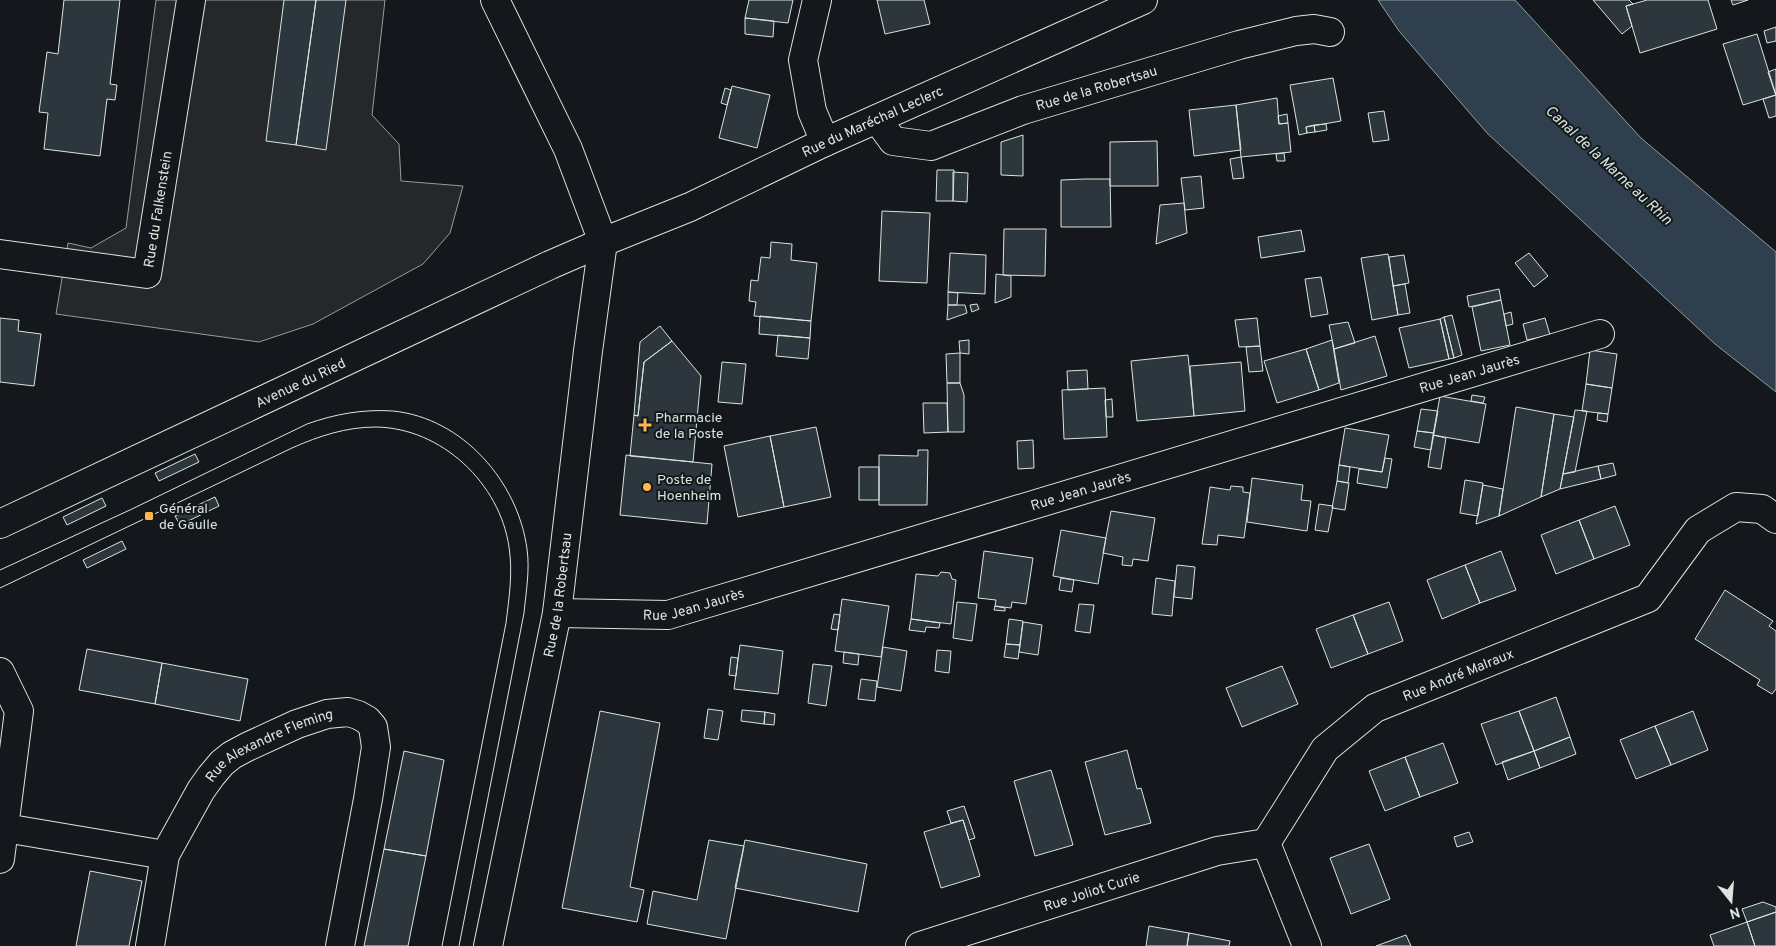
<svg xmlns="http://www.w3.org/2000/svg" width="1776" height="946" font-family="Overpass,sans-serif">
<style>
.parking{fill:#24282b;stroke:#939e99}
.water{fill:#2f3f4d;stroke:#939e99}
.building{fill:#2c363c;stroke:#d8e6dc}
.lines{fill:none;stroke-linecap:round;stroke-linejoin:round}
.minor-casing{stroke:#d8e6dc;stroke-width:30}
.minor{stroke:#14181c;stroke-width:28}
.tram{stroke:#d8e6dc;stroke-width:1}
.poi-dot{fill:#ffb74d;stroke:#14181c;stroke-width:2}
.labels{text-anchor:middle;stroke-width:4;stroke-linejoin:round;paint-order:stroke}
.street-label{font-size:14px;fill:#d8e6dc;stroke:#14181c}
.poi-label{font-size:14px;fill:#d8e6dc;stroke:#14181c;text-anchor:start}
.water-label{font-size:15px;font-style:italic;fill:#d8e6dc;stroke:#14181c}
</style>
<rect width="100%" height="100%" fill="#14181c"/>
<path class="parking" d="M156 0H385L372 115 399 144 401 181 463 186 450 233 423 264 313 324 259 342 56 314 68 243 91 248 126 228Z"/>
<path class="water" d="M1378 0H1515L1641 138 1776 252V392L1715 344 1487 133 1399 31Z"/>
<path class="building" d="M64 0H120L110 84 117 85 115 100 107 99 100 156 44 149 48 113 39 112 47 52 58 54Z
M284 0H316L296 145 266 141Z
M316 0H346L326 150 296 145Z
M749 0H793L788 23 745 18Z
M877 0H924L930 24 885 34Z
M1593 0H1629L1633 4 1626 6 1632 26 1622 34Z
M1647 0H1708L1717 29 1640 53 1626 6Z
M1731 0H1748L1733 5Z
M745 18 774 21 773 37 745 34Z
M1776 27V41L1767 43 1764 31Z
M1757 34 1776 95 1743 105 1723 44Z
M1776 69V96L1768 72Z
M1333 78 1341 121 1306 127 1307 133 1299 135 1290 85Z
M732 86 770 95 757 148 719 138Z
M725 88 731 90 727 105 721 103Z
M1776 95V116L1769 118 1763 99Z
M1277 98 1279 124 1288 123 1291 152 1241 157 1236 105Z
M1236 105 1241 150 1194 156 1189 110Z
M1384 111 1389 140 1373 142 1368 113Z
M1287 114 1288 123 1279 124 1278 116Z
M1326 124 1327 130 1315 132 1314 125Z
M1314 125 1315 132 1307 133 1306 127Z
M1023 135V176L1001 175V142Z
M1157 141 1158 186H1110V142Z
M1284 153 1285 161H1277L1276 154Z
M1241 157 1244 178 1233 179 1230 159Z
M937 170H954L953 201H936Z
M953 172 968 173 967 202 953 201Z
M1201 176 1204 208 1185 210 1181 178Z
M1085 179H1110L1111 227H1061V180Z
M1184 203 1187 233 1156 244 1160 205Z
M882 211 930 213 927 283 879 281Z
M1004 229H1046L1045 276 1003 275Z
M1301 230 1305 251 1261 258 1258 237Z
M771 242 792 244 791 260 817 263 811 321 754 316 756 302 749 301 751 280 758 281 761 257 770 258Z
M950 253 986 255 985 294 948 292Z
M1529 253 1548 276 1534 287 1515 263Z
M1388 254 1398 315 1372 320 1361 258Z
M1404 255 1409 283 1393 286 1389 257Z
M996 274 1011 276V297L995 303Z
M1321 277 1328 314 1311 317 1305 279Z
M1405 284 1410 313 1398 315 1393 286Z
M1499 289 1501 300 1469 307 1467 296Z
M948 292 958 293 957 305H948Z
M1501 300 1510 345 1481 351 1472 307Z
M977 304 979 309 972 312 970 305Z
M948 305H965L967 313 947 320Z
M1511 312 1513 324 1506 326 1504 314Z
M1452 315 1462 355 1454 358 1444 317Z
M760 316 811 321 810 338 759 334Z
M1444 317 1454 358 1449 359 1440 319Z
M0 318 19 320 18 331 41 334 34 386 0 382Z
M1257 318 1260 346 1239 347 1235 320Z
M1545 318 1550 335 1527 340 1523 324Z
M1440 319 1449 359 1409 368 1399 328Z
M1348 322 1355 343 1334 349 1329 325Z
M660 326 672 341 644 362 638 416 634 415 640 342Z
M778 335 810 338 808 359 776 356Z
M1375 336 1387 376 1341 390 1334 349Z
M969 340V354L960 353 959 341Z
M1332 340 1339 383 1319 390 1306 349Z
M672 341 701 376 693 462 630 456 634 415 638 416 644 362Z
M1260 346 1263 371 1249 372 1246 347Z
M1306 349 1319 390 1277 403 1264 361Z
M1590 350 1617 354 1612 388 1586 384Z
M960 353V383H947L946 354Z
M1188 355 1194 416 1137 421 1131 361Z
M722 362 746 364 742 404 718 402Z
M1241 362 1245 411 1194 416 1190 366Z
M1087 370 1088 389 1068 390 1067 371Z
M947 383H960L964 395V432H948Z
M1586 384 1612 388 1608 414 1582 411Z
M1105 388 1107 437 1064 439 1062 390Z
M1472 395 1485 397 1483 403 1471 401Z
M1440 396 1486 404 1479 443 1433 435Z
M1112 399 1113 417H1106L1105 400Z
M923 403H947L948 432 924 433Z
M1516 407 1554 414 1541 497 1499 516Z
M1421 409 1438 411 1434 433 1417 431Z
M1575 410 1587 411 1575 472 1563 474Z
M1598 413 1608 414 1607 422 1597 420Z
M1554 414 1574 417 1560 489 1541 497Z
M816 427 831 497 784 507 770 436Z
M1345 428 1389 435 1382 472 1339 465Z
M1417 431 1434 433 1431 450 1414 447Z
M1433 435 1446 438 1441 469 1428 467Z
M770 436 784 507 738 517 724 446Z
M1033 440 1034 468 1018 469 1017 441Z
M918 450H928L927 505H879V455L918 456Z
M195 454 199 462 159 481 155 473Z
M626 455 712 464 707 524 620 515Z
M1385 458 1392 459 1387 488 1357 483 1359 469 1382 472Z
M1613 463 1616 475 1601 479 1598 466Z
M1339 465 1350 467 1348 483 1337 481Z
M1598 466 1601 479 1560 489 1563 474Z
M859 467H879V500H859Z
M1252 478 1303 485 1301 500 1311 501 1307 531 1247 522Z
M1465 480 1483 483 1478 516 1460 513Z
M1337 481 1349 483 1345 510 1332 508Z
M1483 485 1503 489 1499 516 1476 524Z
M1231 486 1243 487V492L1250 493 1244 538 1218 535 1217 545 1202 544 1210 487 1230 490Z
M215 497 219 506 180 525 175 516Z
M102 498 106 506 67 525 63 517Z
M1319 504 1333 506 1328 532 1315 530Z
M1615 506 1630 545 1594 559 1579 520Z
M1111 511 1155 518 1148 561 1133 559 1132 566 1122 565 1123 557 1103 553Z
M1579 520 1594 559 1556 574 1541 535Z
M1061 530 1106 538 1098 584 1053 576Z
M122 541 126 549 87 568 83 560Z
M984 551 1033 558 1026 604 1012 602 1011 608 995 606 996 600 978 598Z
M1501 551 1516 590 1480 603 1465 565Z
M1177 565 1195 567 1192 599 1174 597Z
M1465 565 1480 603 1442 619 1427 580Z
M941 572 950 573 952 579 956 580 951 624 911 619 916 574 938 576Z
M1061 578 1074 580 1072 592 1059 590Z
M1156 578 1175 581 1172 616 1152 614Z
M1725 590 1773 621 1769 626 1776 631V689L1772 694 1757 685 1760 680 1695 639Z
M842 599 889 606 881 657 835 651Z
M957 602 977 604 972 641 953 638Z
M1389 602 1403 641 1368 654 1353 615Z
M1079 604 1094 605 1090 633 1075 631Z
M995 606 1005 608V611L994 610Z
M834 614 840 615 838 630 831 629Z
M1353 615 1368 654 1331 668 1316 629Z
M911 619 940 623 939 628 926 627 925 632 909 630Z
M1009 619 1023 621 1020 645 1006 644Z
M1023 622 1042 625 1038 655 1019 652Z
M1006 644 1020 645 1018 659 1004 657Z
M740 645 783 651 778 694 734 689Z
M883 647 907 651 901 691 877 687Z
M87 649 162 663 155 704 79 690Z
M937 650 951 651 949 673 935 671Z
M844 652 859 654 858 665 843 663Z
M731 657 738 658 736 676 729 675Z
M162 663 248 679 240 721 155 704Z
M813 664 832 666 826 706 808 703Z
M1282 666 1298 704 1242 727 1226 688Z
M861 679 877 681 875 701 858 699Z
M1556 697 1570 737 1534 751 1519 711Z
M708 709 723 711 718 740 704 738Z
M742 710 765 712 764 724 741 721Z
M600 711 660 723 630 887 644 890 637 922 562 908Z
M1519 711 1534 751 1496 765 1481 724Z
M1693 711 1708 750 1671 765 1655 726Z
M765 712 775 714 774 725 764 724Z
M1655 726 1671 765 1636 779 1620 740Z
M1570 737 1576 754 1540 768 1534 751Z
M1443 743 1458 783 1420 797 1405 757Z
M1127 750 1137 789 1141 788 1151 823 1105 835 1085 762Z
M404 751 444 760 426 856 384 849Z
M1534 751 1540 768 1508 780 1502 762Z
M1405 757 1420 797 1385 811 1369 771Z
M1051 770 1073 845 1035 856 1014 781Z
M964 806 975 838 969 840 963 820 951 823 947 811Z
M963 820 980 876 941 888 924 832Z
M1469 832 1473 842 1457 847 1454 837Z
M709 840 744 846 726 939 647 924 653 891 697 900Z
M745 840 867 864 858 912 735 888Z
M1369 844 1390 899 1351 914 1330 858Z
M384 849 426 856 408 946H364Z
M90 871 142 881 129 946H76Z
M1763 902 1776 907V912L1747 922 1742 909Z
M1776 912V946H1755L1747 922Z
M1747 922 1755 946H1714L1710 935Z
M1149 926 1189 933 1187 946H1146Z
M1189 933 1230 941 1229 946H1187Z
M1406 935 1411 946H1376Z"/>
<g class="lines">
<g class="minor-casing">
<g id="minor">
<path d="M817 0 803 60 812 111 825 142"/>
<path id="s1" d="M877 119 893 141 931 146 1023 110 1239 45 1296 31 1314 29 1330 32"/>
<path id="s2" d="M0 254 147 274 191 0"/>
<path id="s3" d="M0 524 550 265 603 242 690 207 825 142 1143 0"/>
<path id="s4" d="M557 613 668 615 1600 334"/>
<path d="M0 672 19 711 0 859"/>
<path d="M5 828 165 855"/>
<path id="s5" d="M150 946 165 855 201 790 211 776 222 763 232 755 247 747 297 724 327 714 348 712 358 715 367 720 373 727 376 747 368 799 340 946"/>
<path id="s6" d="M488 946 557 613 588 351 603 242 568 149 495 0"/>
<path id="s7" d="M920 946 1217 851 1266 843"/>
<path id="s8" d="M1307 946 1266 843 1325 749 1375 708 1648 598 1698 530 1736 507 1762 509 1776 519"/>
</g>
</g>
<use href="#minor" class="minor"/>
<path class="tram" d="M0 570 132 509 307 424C335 414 363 409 393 411 463 418 518 482 527 549 530 570 526 592 524 613L459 946
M0 588 292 448C319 436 346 427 376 427 442 428 500 484 509 547 513 573 509 598 506 623L442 946"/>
</g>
<g class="poi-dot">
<path d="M642.5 417.5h5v5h5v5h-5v5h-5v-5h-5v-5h5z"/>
<circle cx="647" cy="487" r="5"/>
<rect x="144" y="511" width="10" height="10" rx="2.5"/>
</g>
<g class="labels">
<g class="street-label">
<text dy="5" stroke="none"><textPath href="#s1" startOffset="241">Rue de la Robertsau</textPath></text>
<text dy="5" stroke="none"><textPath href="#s3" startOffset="961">Rue du Maréchal Leclerc</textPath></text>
<text dy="5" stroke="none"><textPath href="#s2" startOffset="214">Rue du Falkenstein</textPath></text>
<text dy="5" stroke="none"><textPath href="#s4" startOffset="948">Rue Jean Jaurès</textPath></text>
<text dy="5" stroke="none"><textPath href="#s3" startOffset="332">Avenue du Ried</textPath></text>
<text dy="5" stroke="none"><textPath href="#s4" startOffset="542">Rue Jean Jaurès</textPath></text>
<text dy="5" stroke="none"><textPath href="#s6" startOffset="358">Rue de la Robertsau</textPath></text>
<text dy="5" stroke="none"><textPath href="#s4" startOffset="138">Rue Jean Jaurès</textPath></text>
<text dy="5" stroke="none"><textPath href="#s8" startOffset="376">Rue André Malraux</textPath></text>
<text dy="5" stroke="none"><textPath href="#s5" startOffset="251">Rue Alexandre Fleming</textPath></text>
<text dy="5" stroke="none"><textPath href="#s7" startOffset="180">Rue Joliot Curie</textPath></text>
</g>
<g class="poi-label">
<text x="655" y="422">Pharmacie<tspan x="655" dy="16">de la Poste</tspan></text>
<text x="657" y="484">Poste de<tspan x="657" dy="16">Hoenheim</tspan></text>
<text x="159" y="513">Général<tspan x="159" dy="16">de Gaulle</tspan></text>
</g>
<g class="water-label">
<text transform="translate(1609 165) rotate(43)" y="5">Canal de la Marne au Rhin</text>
</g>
</g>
<g transform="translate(1731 901) rotate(163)" stroke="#14181c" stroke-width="4" paint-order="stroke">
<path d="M0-4L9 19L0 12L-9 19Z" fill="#d8e6dc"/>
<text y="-8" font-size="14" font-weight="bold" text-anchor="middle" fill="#d8e6dc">N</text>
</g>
</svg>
